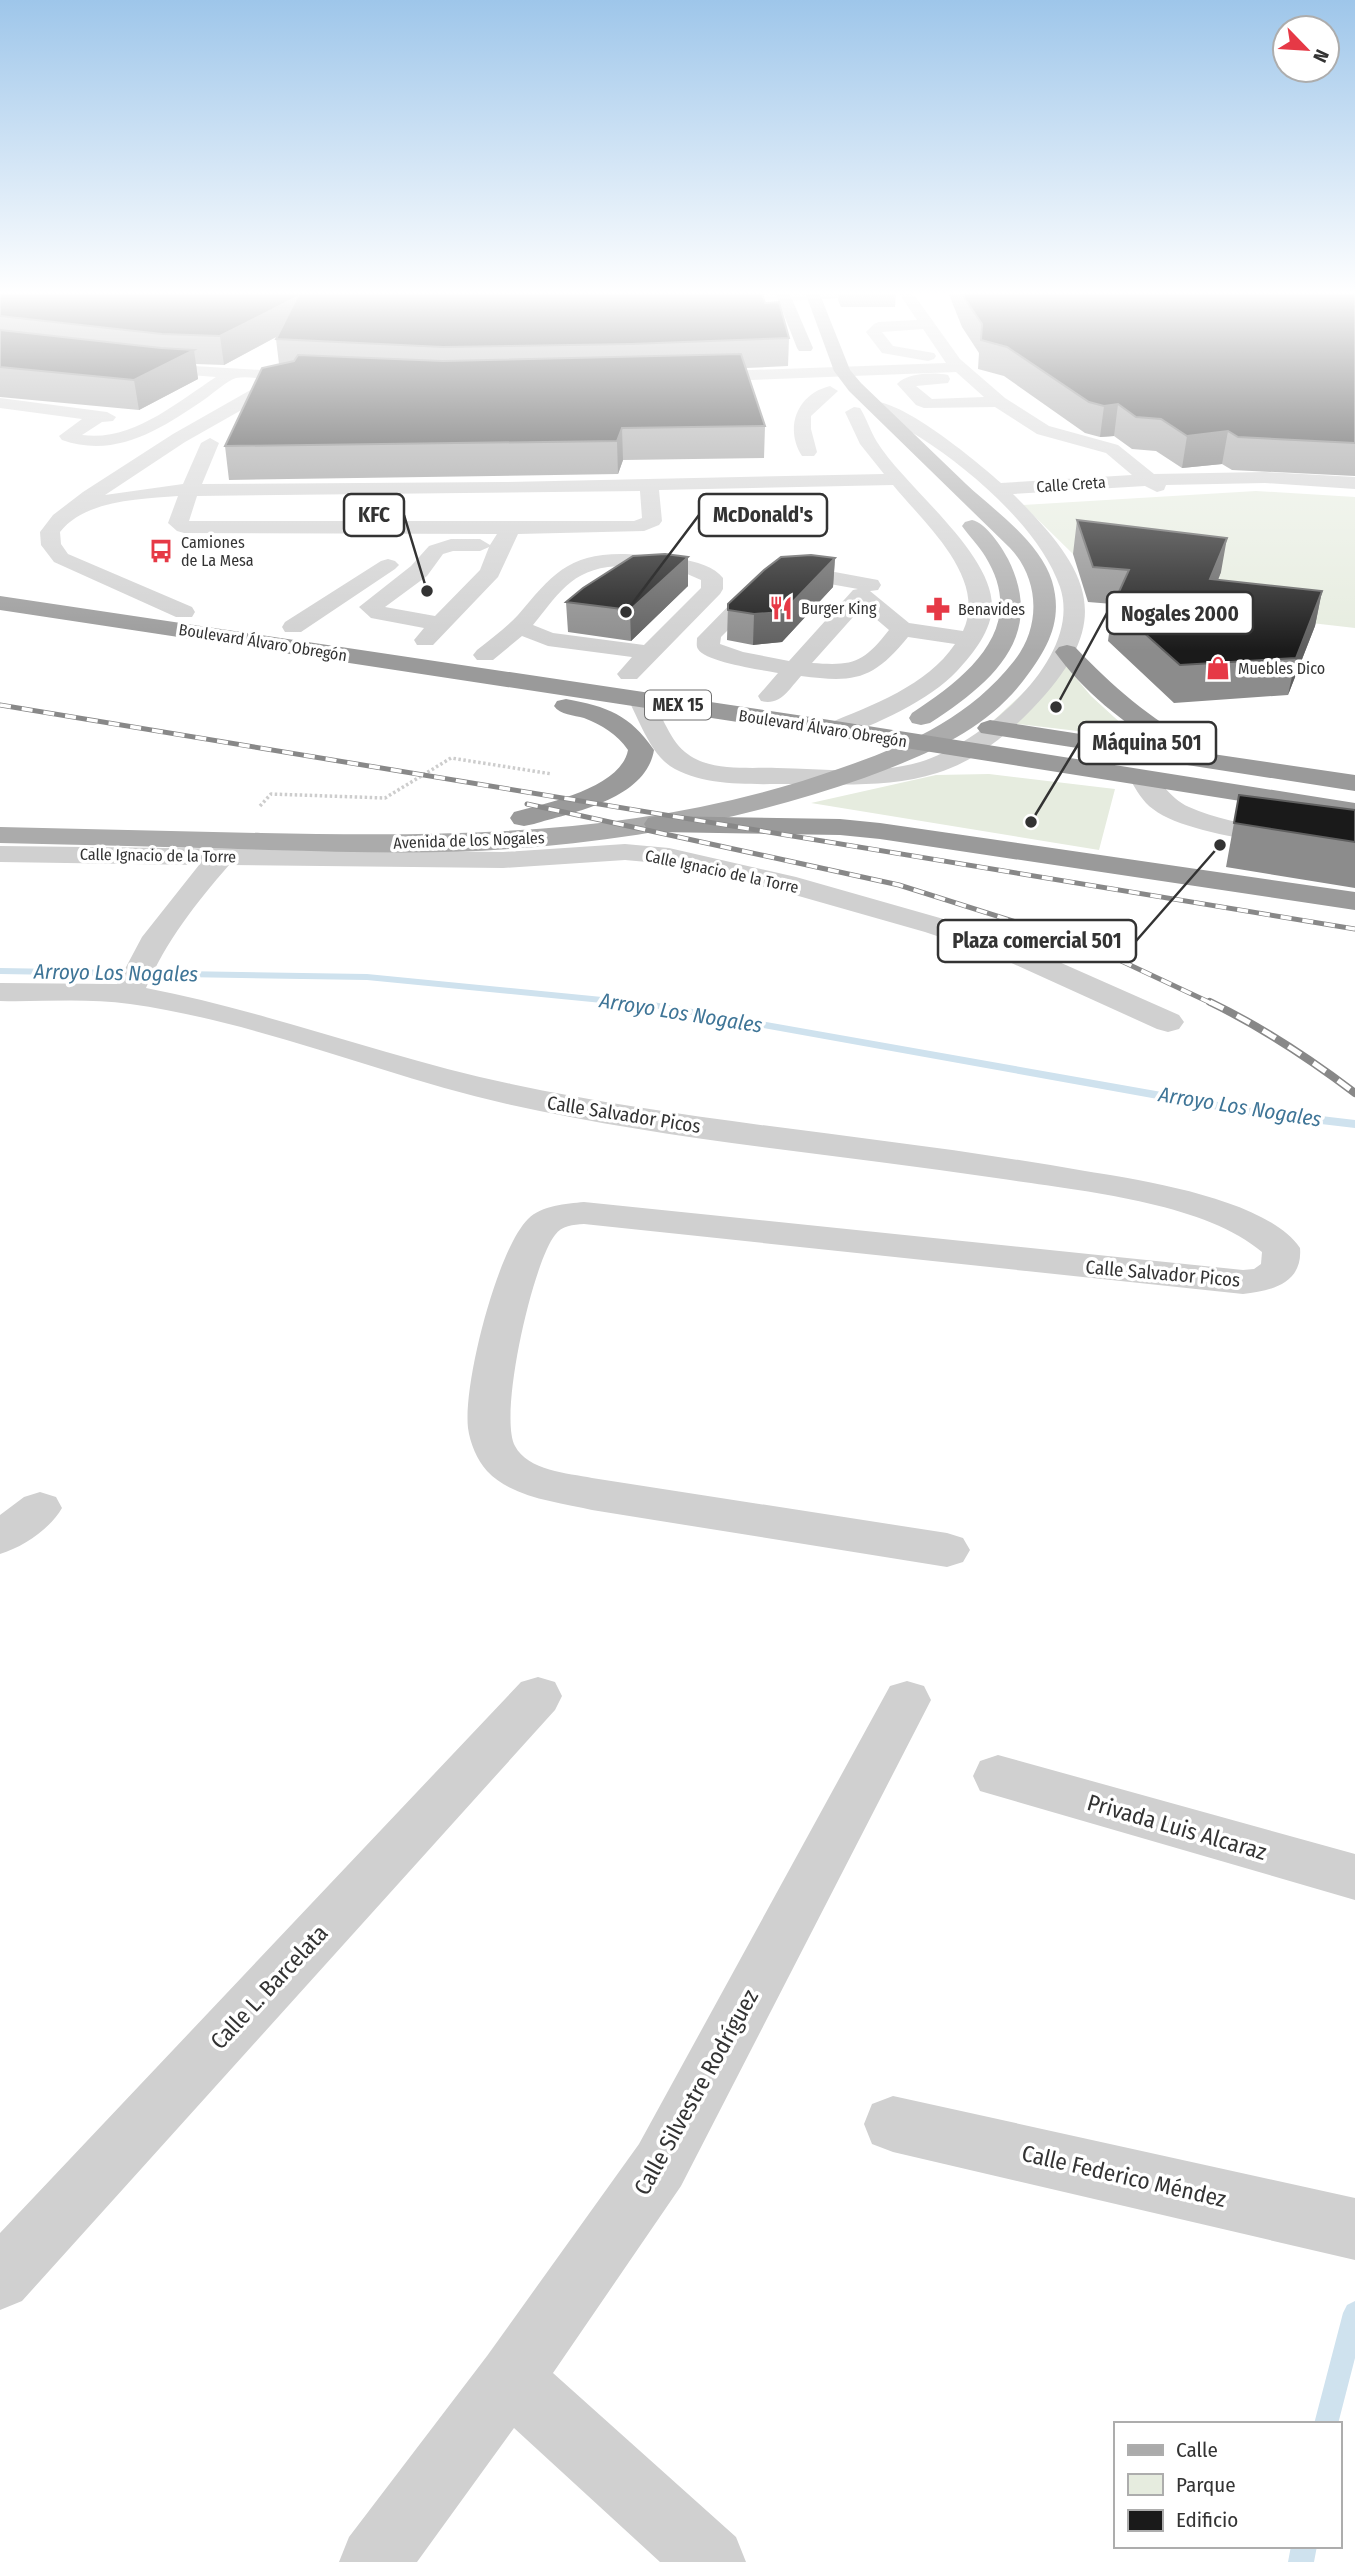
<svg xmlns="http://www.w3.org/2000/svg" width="1355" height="2562" font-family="'Fira Sans Condensed',sans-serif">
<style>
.green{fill:#e6ecdf}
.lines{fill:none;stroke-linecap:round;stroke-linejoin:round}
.stream{fill:#cfe2ee;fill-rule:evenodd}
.path{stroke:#cdcdcd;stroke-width:3.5;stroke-dasharray:2.5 2.5;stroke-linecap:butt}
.minor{fill:#d0d0d0;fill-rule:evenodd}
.major{fill:#ababab;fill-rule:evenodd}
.highway{fill:#9a9a9a;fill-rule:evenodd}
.rail-far1-casing{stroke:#888;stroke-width:5}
.rail-casing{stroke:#888;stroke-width:8}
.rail-far1{stroke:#fff;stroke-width:3.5;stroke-dasharray:11;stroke-linecap:butt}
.rail{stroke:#fff;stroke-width:5;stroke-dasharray:15;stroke-linecap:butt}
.wall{fill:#8c8c8c}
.shaded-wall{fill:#5f5f5f}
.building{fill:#1a1a1a;stroke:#5f5f5f;stroke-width:2}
.labels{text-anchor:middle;stroke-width:7;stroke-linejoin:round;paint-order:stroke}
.far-street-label{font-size:16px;fill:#333;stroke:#fff}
.far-poi-label{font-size:16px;fill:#333;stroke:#fff;text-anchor:start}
.shield{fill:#fff;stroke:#707070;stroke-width:2}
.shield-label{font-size:18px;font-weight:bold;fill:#333}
.street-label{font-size:19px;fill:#333;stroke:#fff}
.water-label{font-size:21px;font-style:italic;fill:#3f7597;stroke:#fff}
.near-street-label{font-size:23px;fill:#333;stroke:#fff}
.leader{fill:none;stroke:#333;stroke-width:2.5}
.callout-dot{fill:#333;stroke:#fff;stroke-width:2.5}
.callout{fill:#fff;stroke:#333;stroke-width:2.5}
.callout-label{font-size:21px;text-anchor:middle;font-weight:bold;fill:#333}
</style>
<rect width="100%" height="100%" fill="#fff"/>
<path class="green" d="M1256 491 1355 497V628L1205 611 1073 554 1023 505Z
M1060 659 1091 696 1137 738 993 721Z
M989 774 1115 789 1099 850 811 803 936 775Z"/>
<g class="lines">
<path class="stream" d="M0 968 367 974 653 1002 1252 1108 1355 1120V1128L1252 1116 653 1008 367 980 0 974Z
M1355 2301V2358L1338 2424H1314L1343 2313 1347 2305Z
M1291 2546H1317L1314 2562H1288Z"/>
<path class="path" d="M260 806 271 794 385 798 451 758 552 774"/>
<path class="minor" d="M873 292 866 296 814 300 711 301 704 297 711 293Z
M898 292H912L960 359 1005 398 1049 426 1118 445 1154 474 1265 472 1355 477V489L1265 483 1166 485 1164 490 1157 492 1145 486 1013 494C1091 572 1117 620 1033 708 1006 736 975 761 937 773 890 788 839 784 790 784 752 784 703 787 670 766 650 752 639 720 628 699L631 694 640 692 649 694C661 711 668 738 685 752 708 772 749 767 777 768 823 769 875 775 920 762 981 743 1084 659 1060 587 1040 529 971 470 921 438 905 427 878 420 866 406L869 402C897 395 979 463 1001 483L1132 475 1106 453 1037 434 995 407 924 408 916 405 897 384C907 373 934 372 948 375L950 379 948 383 916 386 932 399 984 397 956 372 697 382 689 377 697 372 946 363 923 329 882 332 893 346 934 353 936 356 934 359 928 361 882 353 866 332 874 324 879 322 917 320Z
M144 363 311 373 319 378 311 383 297 382 299 385 297 389 266 396 185 442 105 495 183 484 201 443 210 438 219 443 202 484 506 482 884 474 860 444 845 412 854 407 860 408C867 419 870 431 877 442 905 487 992 552 992 606 992 630 973 654 957 671 931 699 874 727 836 737L827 734 823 729 827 724C872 705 927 686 955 644L908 637C873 680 855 683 801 676 789 689 781 706 761 701L758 696 778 673C762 670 705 662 698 649 696 646 697 642 697 638L746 588 771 571 790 568H813L878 580 881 585 878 590 870 591 909 623 963 631C988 578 924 523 893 485L659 490 662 521 659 525 644 531 518 534 498 577 433 645H417L414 640 424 628 371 618 359 607 411 566 429 546 451 539H480L490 545 497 534 184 533 177 531 168 523 178 496C140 499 85 500 60 532L61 544 68 554 192 607 195 612 192 617H176L54 562 41 545 40 532 53 515 83 492 173 434 254 388 285 381C271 381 249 375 236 378 226 381 214 393 205 399 161 429 116 459 62 440L59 436 82 419 0 408V398L107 412 116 417 113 421 102 422 82 435C132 442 176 403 216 377L138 371 136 368 138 365ZM640 491 642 518 634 521H189L197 496ZM489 547 480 570 435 616 385 607 427 576 443 554 453 551H480ZM813 581 858 589 853 590 789 661 743 652 720 644 721 637 761 597 779 584 790 581ZM862 607 889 630C863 663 854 666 812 663Z
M830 386 838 391 811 416V429L817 452 814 456H802C784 428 797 394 830 386Z
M625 554C650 556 707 556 723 578V589L720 594 637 679H621L617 674 632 657 548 646 522 636 493 660H477L473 655 477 650C491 639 506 628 518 615 552 575 568 553 625 554ZM625 566 685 573 701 580V588L644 645 553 633 533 625C562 589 575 566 625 566Z
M388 559 395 561 399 565 395 569 301 632H285L282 627 285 622 381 561Z
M1143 771C1159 775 1168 798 1189 807 1239 829 1301 830 1355 837V853C1306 847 1190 838 1153 809 1143 802 1136 790 1130 779L1134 773Z
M625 844 669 848 796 877 947 920 1016 943 1179 1015 1184 1022 1179 1029 1168 1032 1157 1029 994 955 925 932 788 893 669 864 625 860 503 868 229 865C196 903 166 941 146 988 270 1012 388 1058 511 1084 700 1124 894 1137 1085 1171 1141 1180 1267 1199 1300 1248 1303 1283 1272 1291 1243 1294L584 1224C573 1225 562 1225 555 1235 533 1262 498 1415 515 1446 528 1471 568 1473 592 1478L947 1533 963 1538 970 1550 963 1562 947 1567 592 1510C558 1502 512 1498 487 1471 477 1460 470 1443 468 1428 463 1384 497 1250 528 1219 542 1205 566 1204 584 1202L1243 1270 1254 1269 1261 1264 1262 1252C1203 1201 1073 1190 996 1178 833 1154 668 1140 507 1104 381 1075 259 1022 130 1004 87 998 43 1002 0 1001V983L117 984 142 937 199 865 0 862V846L503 852Z
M40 1492 56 1497 62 1508C50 1529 23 1547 0 1554V1515L24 1497Z
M538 1677 555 1682 562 1696 555 1710 22 2301 0 2310V2233L521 1682Z
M907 1681 924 1686 931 1700 681 2186 553 2373 736 2537 746 2562H660L514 2428 417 2562H339L349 2537 487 2356 639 2144 890 1686Z
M998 1755 1355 1854V1900L980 1791 973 1776 980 1761Z
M893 2096 1355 2198V2260L893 2152 872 2144 864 2124 872 2104Z"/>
<path class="major" d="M775 292H789L813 348 811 351H799L797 348Z
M805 292H819L850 370 861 383C896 417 931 450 966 484 996 512 1039 541 1052 581 1064 621 1047 650 1023 681 984 732 923 756 864 778 751 818 630 841 509 849 429 855 349 852 269 850 179 847 90 845 0 843V827C87 829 174 831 261 833 461 837 650 836 841 768 908 745 969 718 1014 661 1041 627 1040 580 1010 548L849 391 834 371Z
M972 520C986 523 1001 546 1008 559 1047 637 991 683 930 723L921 725 912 723 909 718 912 713C967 677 1030 628 985 556 979 546 969 536 962 526L965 522Z"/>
<path class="highway" d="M0 596 817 718 1355 803V819L817 734 0 610Z
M1067 645 1075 647C1112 686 1150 719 1197 744L1201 749 1199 752 1355 775V791L981 733 977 728 981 723 990 720 1164 747C1124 724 1082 690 1055 652L1059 647Z
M566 699C608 707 629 714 654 750 646 799 574 812 534 824L524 826 514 824 510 818 514 812C547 803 621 788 628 750 617 734 602 725 584 718 574 715 560 715 554 706L557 701Z
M658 816 840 819 880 823 1355 892V910L880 839 840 835 658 832 648 830 644 824 648 818Z"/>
<g class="rail-far1-casing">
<path id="rail-far1" d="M0 705 1355 929
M527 804 899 885 1085 944 1213 1004"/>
</g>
<g class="rail-casing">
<path id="rail" d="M1210 1002C1260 1026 1310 1059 1355 1093"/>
</g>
<use href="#rail-far1" class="rail-far1"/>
<use href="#rail" class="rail"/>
</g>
<path class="wall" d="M0 292 765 303 789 338 788 366 746 368 765 426 764 458 623 460 618 474 229 480 225 446 279 364 276 339 278 336 224 365 196 364 198 379 139 410 0 397Z
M839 292H896L895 307H841L838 300Z
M948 292H1355V476L1232 470 1222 464 1182 468 1156 451 1132 449 1114 436 1100 437 1085 433 1004 376 978 369 979 353 962 327Z
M1077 520 1221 572 1218 580 1322 591 1315 626 1288 695 1174 703 1108 641 1113 604 1088 602 1073 554Z
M688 557V586L631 641 568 632 566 602Z
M835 558 833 587 782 642 753 645 727 640 728 604Z
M1239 795 1355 810V888L1226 867Z"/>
<path class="shaded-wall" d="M297 297 300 324 224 365 220 336Z
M194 350 198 379 139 410 134 380Z
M1118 404 1114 436 1100 437 1104 406Z
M622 428 623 460 618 474 617 441Z
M1228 431 1222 464 1182 468 1187 436Z
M1227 538 1221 572 1204 615 1210 579Z
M688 557V586L631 641 630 610Z
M835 558 833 587 782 642 753 645 754 614Z
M1322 591 1315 626 1288 695 1296 658Z"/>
<path class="building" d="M0 292H762L765 303 779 302 789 338 631 344 443 347 276 339 297 297 220 336 162 334 0 316Z
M962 292H1355V443L1238 437 1228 431 1187 436 1161 419 1136 417 1118 404 1104 406 1089 402 1007 347 981 340 982 324 965 299Z
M0 330 161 348 194 350 134 380 0 367Z
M741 354 765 426 622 428 617 441 225 446 262 368 294 361 298 355 443 361Z
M1077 520 1227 538 1210 579 1322 591 1296 658 1180 665 1113 605 1129 570 1093 567Z
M665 554 688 557 630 610 566 602 583 588 633 556Z
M811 555 835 558 783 612 754 614 728 610V604L764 570 781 557Z
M1239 795 1355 810V842L1234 823Z"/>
<linearGradient id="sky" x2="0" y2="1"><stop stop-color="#9ec6ea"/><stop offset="0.45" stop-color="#fff"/><stop offset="1" stop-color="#fff" stop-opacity="0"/></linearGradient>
<rect width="1355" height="651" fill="url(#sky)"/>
<defs>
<g id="bus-bare" transform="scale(1.89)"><path d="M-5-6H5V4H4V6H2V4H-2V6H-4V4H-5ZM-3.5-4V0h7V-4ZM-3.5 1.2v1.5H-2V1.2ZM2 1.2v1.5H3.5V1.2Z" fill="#e63946" stroke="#fff" stroke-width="2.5" paint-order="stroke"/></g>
<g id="restaurant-bare" transform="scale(1.89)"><path d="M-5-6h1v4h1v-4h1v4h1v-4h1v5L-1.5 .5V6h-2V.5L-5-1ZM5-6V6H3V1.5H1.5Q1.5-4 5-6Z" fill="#e63946" stroke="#fff" stroke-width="2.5" paint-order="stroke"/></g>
<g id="pharmacy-bare" transform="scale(1.89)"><path d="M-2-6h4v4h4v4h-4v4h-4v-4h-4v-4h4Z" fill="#e63946" stroke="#fff" stroke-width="2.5" paint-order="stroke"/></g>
<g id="shop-bare" transform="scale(1.89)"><path d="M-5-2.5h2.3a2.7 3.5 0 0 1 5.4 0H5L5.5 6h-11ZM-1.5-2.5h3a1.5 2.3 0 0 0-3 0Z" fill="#e63946" stroke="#fff" stroke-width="2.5" paint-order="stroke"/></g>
</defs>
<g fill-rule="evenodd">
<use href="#bus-bare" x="161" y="551"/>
<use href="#restaurant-bare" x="781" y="608"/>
<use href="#pharmacy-bare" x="938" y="609"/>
<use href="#shop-bare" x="1218" y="668"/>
</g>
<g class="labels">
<g class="far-street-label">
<text transform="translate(1071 484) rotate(-4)" y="6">Calle Creta</text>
<text transform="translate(263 642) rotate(9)" y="6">Boulevard Álvaro Obregón</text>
<text transform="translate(823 728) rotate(9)" y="6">Boulevard Álvaro Obregón</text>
<text transform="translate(469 840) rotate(-2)" y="6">Avenida de los Nogales</text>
<text transform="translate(158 855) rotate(1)" y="6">Calle Ignacio de la Torre</text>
<text transform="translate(722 871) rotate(12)" y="6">Calle Ignacio de la Torre</text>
</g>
<g class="far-poi-label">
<text x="181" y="548">Camiones<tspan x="181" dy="18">de La Mesa</tspan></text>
<text x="801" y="614">Burger King</text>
<text x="958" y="615">Benavides</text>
<text x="1238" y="674">Muebles Dico</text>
</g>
<rect class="shield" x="645" y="690.5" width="66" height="29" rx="5"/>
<g class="shield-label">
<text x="678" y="711">MEX 15</text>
</g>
<g class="street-label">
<text transform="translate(624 1114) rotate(9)" y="7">Calle Salvador Picos</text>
<text transform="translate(1163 1273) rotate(5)" y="7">Calle Salvador Picos</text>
</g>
<g class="water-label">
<text transform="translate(116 973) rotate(1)" y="7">Arroyo Los Nogales</text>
<text transform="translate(681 1013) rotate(9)" y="7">Arroyo Los Nogales</text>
<text transform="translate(1240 1107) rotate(9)" y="7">Arroyo Los Nogales</text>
</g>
<g class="near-street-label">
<text transform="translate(1177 1827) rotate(16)" y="8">Privada Luis Alcaraz</text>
<text transform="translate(269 1987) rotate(-47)" y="8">Calle L. Barcelata</text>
<text transform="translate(696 2092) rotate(-61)" y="8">Calle Silvestre Rodríguez</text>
<text transform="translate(1124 2176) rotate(13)" y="8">Calle Federico Méndez</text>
</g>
</g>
<path class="leader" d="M626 612L699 515M427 591L404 515M1056 707L1107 613M1031 822L1079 743M1220 845L1136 941"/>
<g class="callout-dot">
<circle cx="626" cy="612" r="7"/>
<circle cx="427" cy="591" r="7"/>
<circle cx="1056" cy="707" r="7"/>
<circle cx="1031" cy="822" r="7"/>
<circle cx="1220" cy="845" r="7"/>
</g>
<g class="callout">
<rect x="699" y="494" width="128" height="42" rx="7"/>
<rect x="344" y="494" width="60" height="42" rx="7"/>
<rect x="1107" y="592" width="146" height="42" rx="7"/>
<rect x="1079" y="722" width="137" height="42" rx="7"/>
<rect x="938" y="920" width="198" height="42" rx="7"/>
</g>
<g class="callout-label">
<text x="763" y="522">McDonald's</text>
<text x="374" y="522">KFC</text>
<text x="1180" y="621">Nogales 2000</text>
<text x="1147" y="750">Máquina 501</text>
<text x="1037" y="948">Plaza comercial 501</text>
</g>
<rect x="1114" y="2422" width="228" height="126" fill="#ffffff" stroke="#adadad" stroke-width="2"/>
<rect x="1128" y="2445" width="35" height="10" fill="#ababab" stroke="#adadad" stroke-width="2"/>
<text x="1176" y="2457" font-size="21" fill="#333333">Calle</text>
<rect x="1128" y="2474" width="35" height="21" fill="#e6ecdf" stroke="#adadad" stroke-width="2"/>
<text x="1176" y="2492" font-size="21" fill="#333333">Parque</text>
<rect x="1128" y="2510" width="35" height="21" fill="#1a1a1a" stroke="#adadad" stroke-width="2"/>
<text x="1176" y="2527" font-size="21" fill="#333333">Edificio</text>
<g transform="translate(1306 49) rotate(115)"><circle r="33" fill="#ffffff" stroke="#adadad" stroke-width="2"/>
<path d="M0-5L12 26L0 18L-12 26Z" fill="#e63946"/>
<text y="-10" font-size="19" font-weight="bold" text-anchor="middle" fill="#333333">N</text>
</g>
</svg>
